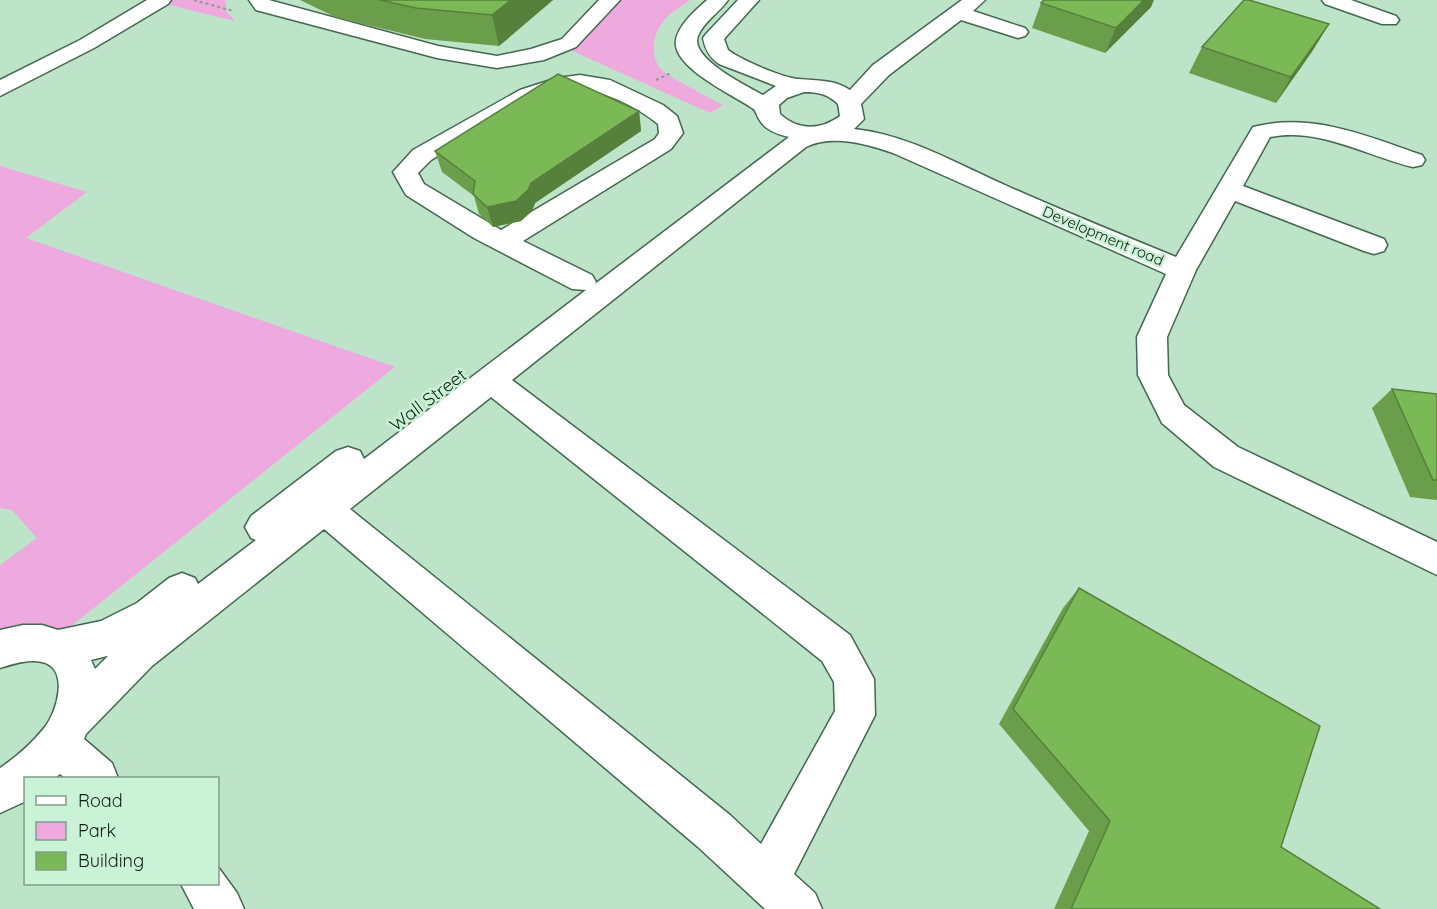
<svg xmlns="http://www.w3.org/2000/svg" width="1437" height="909" font-family="Quicksand,sans-serif">
<style>
.green{fill:#eea9df}
.lines{fill:none;stroke-linecap:round;stroke-linejoin:round}
.minor-casing{stroke:#43674f;stroke-width:3}
.path{stroke:#83a28c;stroke-width:2;stroke-dasharray:3 3;stroke-linecap:butt}
.minor{fill:#fff;fill-rule:evenodd}
.wall{fill:#6a9e4a}
.shaded-wall{fill:#56813c}
.building{fill:#7bb856;stroke:#56813c;stroke-width:1.5}
.labels{text-anchor:middle;stroke-width:5;stroke-linejoin:round;paint-order:stroke}
.far-street-label{font-size:15px;fill:#101f15;stroke:#caf2d6}
.street-label{font-size:18px;fill:#101f15;stroke:#caf2d6}
</style>
<rect width="100%" height="100%" fill="#bde4c9"/>
<path class="green" d="M171 0H225L227 12 235 21 165 4Z
M619 0H690C683 6 674 10 668 16 654 30 649 50 659 67 665 76 711 98 723 105L710 113 570 50Z
M0 166 87 192 26 238 395 367 65 631 0 637V565L37 538 12 510 0 508Z"/>
<g class="lines">
<g class="minor-casing">
<path id="minor" d="M147 0H171L168 4 94 48 0 96V80L80 40Z
M249 0H269L438 46 497 56 531 49 562 39 599 0H620L576 47 544 60 497 68 437 58 256 10Z
M707 0H728C719 13 704 21 698 36 689 58 747 86 763 95L776 86 719 64C709 57 705 49 703 38L706 34 738 0H759L724 39 728 50C741 60 783 78 799 79 817 81 834 79 850 90L873 65 962 0H985L973 11 1025 28 1028 32 1025 36 1018 38 961 20 889 75 861 104 864 119 854 129C909 135 957 164 1007 186 1063 211 1120 234 1176 257L1253 127C1312 112 1366 136 1422 155L1425 160 1422 165 1413 167C1366 156 1320 127 1270 137L1243 186 1384 239 1387 245 1384 251 1374 254 1364 251 1235 201 1196 270 1167 337 1168 375 1184 405 1238 447 1437 542V575L1214 467 1162 423 1138 375 1137 337 1166 274 893 153C867 144 832 134 806 147L512 380 850 635 874 679 875 715 794 874 815 893 822 909H765L698 847 324 529 152 666 86 734 84 739 112 763 118 778H65L60 774 55 778H26V801L0 813V768C18 756 32 743 45 727 57 712 70 668 42 662 28 659 13 664 0 668V630L23 625H42L58 630 101 621 137 603 169 578 182 573 195 578 198 584 256 540 251 538 245 527 251 516 336 451 348 447 360 451 364 459 586 290 572 289 474 238 406 195 393 172 413 150 520 90 557 78 580 75 610 80 663 105 677 116 683 133 671 149 523 241 592 275 596 282 595 284 789 137C777 134 765 130 759 119 756 114 756 110 752 108 733 95 671 67 676 40 679 24 696 10 707 0ZM580 89C607 92 637 107 658 124L659 133 655 139 501 230 424 184 418 173 431 160C477 133 526 96 580 89ZM804 92C818 92 828 94 838 104L840 116C821 130 798 131 780 114L779 105 787 98ZM491 397 822 661 834 682 835 711 761 844 730 815 350 509ZM107 656H108L95 669 91 660Z
M1322 0H1351L1396 16 1399 20 1396 24H1382L1325 4Z
M218 867 237 893 244 909H194L181 884H218Z"/>
</g>
<path class="path" d="M194 0 233 11
M656 80 671 73"/>
<use href="#minor" class="minor"/>
</g>
<path class="wall" d="M300 0H553L499 46 425 39 335 17Z
M1041 3 1151 7 1105 53 1032 28Z
M1329 24 1313 50 1276 103 1189 73 1202 47Z
M639 111 641 131 535 203 532 211 521 221 493 227 479 214 474 196 442 172 435 151Z
M1392 389 1437 394V500L1410 497 1372 408Z
M1079 588 1281 847 1380 909H1054L1089 831 999 724 1063 608Z"/>
<path class="shaded-wall" d="M511 0H553L499 46 492 15Z
M1144 0H1154L1151 7 1105 53 1116 28Z
M1329 24 1313 50 1276 103 1291 77Z
M639 111 641 131 535 203 532 211 521 221 493 227 487 207 531 183Z"/>
<path class="building" d="M380 0H511L492 15 416 8Z
M1044 0H1144L1116 28 1041 3Z
M1244 0H1249L1329 24 1291 77 1202 47Z
M558 74 639 111 531 183 528 190 516 201 487 207 473 194 475 181 435 151Z
M1392 389 1437 394V480H1433Z
M1079 588 1320 726 1281 847 1380 909H1071L1110 821 1013 709Z"/>
<g class="labels">
<g class="far-street-label">
<text transform="translate(1103 236) rotate(23)" y="5">Development road</text>
</g>
<g class="street-label">
<text transform="translate(428 400) rotate(-37)" y="6">Wall Street</text>
</g>
</g>
<rect x="24" y="777" width="195" height="108" fill="#caf2d6" stroke="#809e89" stroke-width="1.5"/>
<rect x="36" y="796" width="30" height="9" fill="#ffffff" stroke="#809e89" stroke-width="1.5"/>
<text x="78" y="807" font-size="18" fill="#101f15">Road</text>
<rect x="36" y="822" width="30" height="18" fill="#eea9df" stroke="#809e89" stroke-width="1.5"/>
<text x="78" y="837" font-size="18" fill="#101f15">Park</text>
<rect x="36" y="852" width="30" height="18" fill="#7bb856" stroke="#809e89" stroke-width="1.5"/>
<text x="78" y="867" font-size="18" fill="#101f15">Building</text>
</svg>
